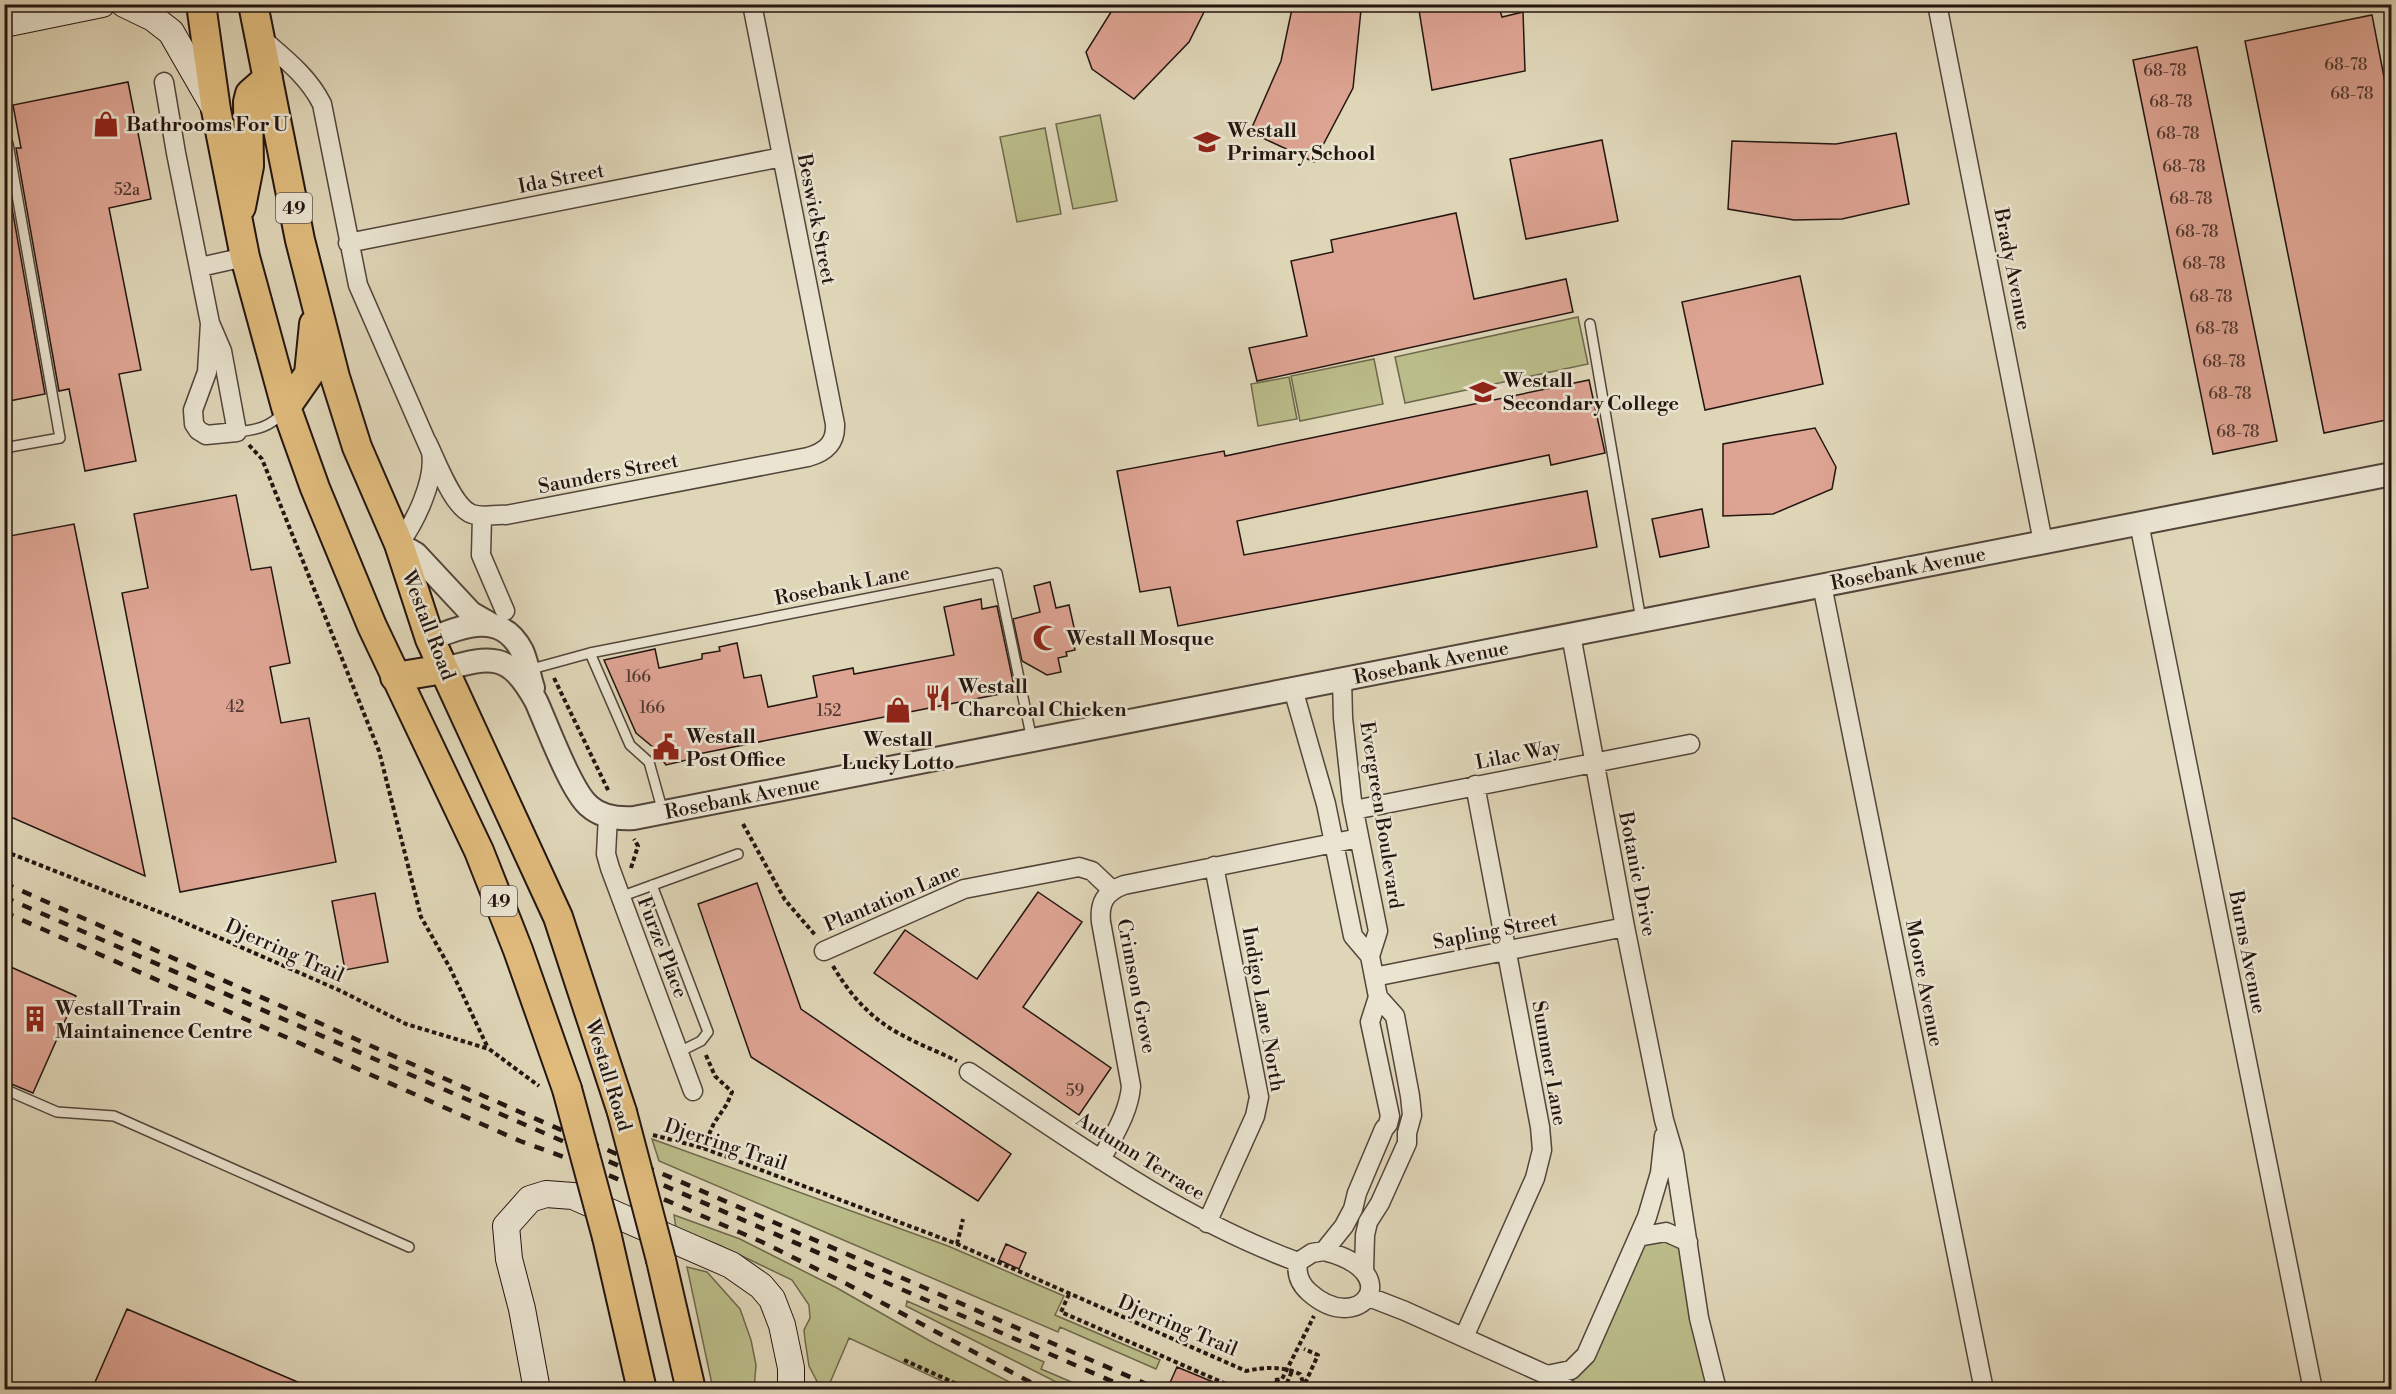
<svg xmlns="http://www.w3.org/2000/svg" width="2396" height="1394" font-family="'Libre Bodoni',serif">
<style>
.green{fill:#babc89;stroke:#6e684c;stroke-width:1.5}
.building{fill:#dea493;stroke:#231510;stroke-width:1.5}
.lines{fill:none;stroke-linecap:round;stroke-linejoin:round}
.service-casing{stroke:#52453a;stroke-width:12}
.minor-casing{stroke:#52453a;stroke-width:21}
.tertiary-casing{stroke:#52453a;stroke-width:26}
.secondary-casing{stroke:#231510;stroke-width:28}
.primary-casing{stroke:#231510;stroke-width:32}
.path{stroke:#231510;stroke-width:4;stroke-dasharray:4.5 3;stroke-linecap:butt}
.service{stroke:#eae4d1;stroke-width:9}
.minor{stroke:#eae4d1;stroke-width:18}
.tertiary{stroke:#eae4d1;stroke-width:22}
.secondary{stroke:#eae4d1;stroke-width:26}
.primary{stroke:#e0bb7c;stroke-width:28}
.rail{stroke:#231510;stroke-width:4.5;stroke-dasharray:10 10;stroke-linecap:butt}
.primary-bridge-casing{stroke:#231510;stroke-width:32;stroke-linecap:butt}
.path-bridge{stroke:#231510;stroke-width:4;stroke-dasharray:4.5 3;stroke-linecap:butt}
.primary-bridge{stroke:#e0bb7c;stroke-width:28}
.labels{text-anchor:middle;stroke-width:5;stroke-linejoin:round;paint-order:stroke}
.number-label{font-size:16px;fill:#523931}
.shield{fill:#eae4d1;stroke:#5f534a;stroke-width:1.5}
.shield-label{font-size:18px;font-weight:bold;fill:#231510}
.poi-label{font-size:20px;font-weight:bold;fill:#231510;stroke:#eae4d1;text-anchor:start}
.street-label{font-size:20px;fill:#231510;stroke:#eae4d1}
</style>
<rect width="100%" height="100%" fill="#dfd6b8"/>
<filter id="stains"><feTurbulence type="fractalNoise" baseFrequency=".00333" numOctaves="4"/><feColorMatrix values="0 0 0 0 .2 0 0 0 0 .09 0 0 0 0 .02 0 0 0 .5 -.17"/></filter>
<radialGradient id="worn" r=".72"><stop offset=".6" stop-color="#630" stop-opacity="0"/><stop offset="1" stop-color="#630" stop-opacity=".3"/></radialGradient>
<path class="green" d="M1100 115 1117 201 1073 209 1056 124Z
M1045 128 1061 214 1017 222 1000 137Z
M1578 317 1588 364 1405 403 1395 357Z
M1374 359 1383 404 1300 421 1291 376Z
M1289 377 1297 419 1258 426 1251 384Z
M652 1139 948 1246 1064 1296 1055 1315 1160 1360 1156 1369 1060 1327 1058 1332 659 1161Z
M674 1215 740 1239 837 1288 930 1341 1023 1389H954L955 1387 849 1338 829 1385 839 1389H821L809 1366 805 1340 804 1330 810 1318 809 1305 792 1280 719 1245 676 1228Z
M1664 1239 1679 1247 1683 1252 1712 1389H1581L1570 1385 1567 1377 1642 1245Z
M687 1267 707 1272 740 1309 751 1340 756 1365 754 1389H713Z
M907 1301 1044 1362 1041 1369 1088 1389H1070L906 1306Z"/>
<path class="building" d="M1116 4H1208L1189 42 1134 99 1092 69 1086 52Z
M1293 4H1343L1361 10 1353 88 1314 162 1250 132 1281 61Z
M1418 4H1498L1502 17 1523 12 1525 71 1432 90Z
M2372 15 2391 113V419L2324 433 2245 41Z
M2197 47 2277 441 2213 454 2133 60Z
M128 82 151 199 109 208 141 370 119 374 136 461 85 471 69 389 59 391 16 148H21L13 105Z
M1896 133 1909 204 1842 219 1794 220 1728 209 1732 141 1836 144Z
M1602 140 1618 221 1526 239 1510 159Z
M4 163 45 394 4 402Z
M1456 213 1474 299 1566 279 1573 312 1257 381 1249 348 1307 336 1291 261 1333 252 1331 240Z
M1800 276 1823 384 1705 410 1682 302Z
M1589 380 1605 453 1551 465 1549 455 1237 521 1244 555 1587 491 1597 547 1178 626 1170 587 1140 592 1117 471 1224 451 1225 456Z
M1815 428 1836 467 1832 489 1773 514 1723 516V444Z
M236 495 251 570 271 567 290 663 270 667 281 723 309 718 336 862 180 892 122 593 148 588 134 514Z
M1702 509 1709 547 1660 557 1652 519Z
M74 524 145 876 4 814V537Z
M1050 582 1056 608 1069 605 1078 645H1074L1075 650 1066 652 1067 656 1058 658 1061 672 1047 675 1022 661 1013 619 1040 612 1034 586Z
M981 599 982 609 997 606 1014 686 1010 692 698 754 699 757 666 765 654 748 636 733 604 660 655 649 659 668 702 659V654L720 651 719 647 737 643 744 678 761 675 768 707 817 697 813 676 853 668 854 674 954 655 944 607Z
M757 883 801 1009 1011 1154 978 1201 751 1057 698 904Z
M1038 892 1082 922 1023 1007 1111 1068 1079 1115 874 973 905 930 977 979Z
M375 893 388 962 345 970 332 901Z
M4 964 76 996 33 1093 4 1081Z
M1006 1244 1026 1253 1019 1269 999 1260Z
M127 1309 314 1389H92Z
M1177 1367 1230 1389H1178L1169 1385Z"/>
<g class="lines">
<g class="service-casing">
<path id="service" d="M4 137 8 144 60 438 4 448
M1590 324 1641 620
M237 432C256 430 271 427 283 412
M590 653 630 745 649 762 663 812
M528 670 590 653 997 573 1032 740
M652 885 708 1032 701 1041 679 1052
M620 897 738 854
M4 1089 57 1112 114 1116 409 1247"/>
</g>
<g class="minor-casing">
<path id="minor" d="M1937 4 2043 542
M260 37C284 58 308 76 322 104L358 285 431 452C436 480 415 522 399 544
M164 82 176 153 210 323 207 372 193 410 194 424 198 430 206 435 237 432 222 351 210 323
M348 243 782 157
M200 267 245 257
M427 442C436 460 453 508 472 514 483 518 495 514 506 515L808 457C826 452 836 443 835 424L752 4
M482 516 481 555 505 611
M2139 523 2313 1390
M1822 585 1984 1390
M1571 635 1625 927 1664 1120 1674 1154 1699 1318 1717 1390
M1293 689 1326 804 1353 936 1370 956
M1354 810 1690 744
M608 816 606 854 610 868 693 1091
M824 951 964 889 1079 867 1092 871 1112 890
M1374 977 1625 927
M969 1072C1074 1142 1178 1218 1298 1262
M1101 1160C1113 1136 1129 1113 1131 1086L1101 922C1099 903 1105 892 1124 885L1359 838
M1207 1223 1255 1116 1259 1097 1214 866
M1638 1237 1666 1232 1688 1242
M1324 1251 1344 1226 1353 1209 1357 1193 1384 1129 1388 1124 1390 1116 1370 1022 1378 997 1370 956 1378 931 1352 801 1343 718 1342 679
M1324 1251C1409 1272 1360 1338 1309 1292 1300 1284 1296 1274 1298 1262L1312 1253Z
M1364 1271 1365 1235 1368 1222 1380 1203 1407 1143V1133L1412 1115 1410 1096 1395 1016 1378 997
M1369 1297 1405 1311 1547 1375 1569 1390
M1464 1337 1535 1178 1542 1150 1540 1127 1475 785
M1547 1375 1571 1370 1586 1355 1647 1217 1660 1173 1664 1136"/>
</g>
<g class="tertiary-casing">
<path id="tertiary" d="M399 544 416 554 471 613 492 625
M430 639C463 626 501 610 522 651 527 662 529 676 533 688
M444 669C492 656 509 652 536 701 547 725 571 791 589 806 601 817 618 819 634 818L2392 474"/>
</g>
<g class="secondary-casing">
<path id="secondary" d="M124 4 153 18 171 32 213 105
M4 24 102 4
M537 1390 522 1309 509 1259 506 1226 530 1199 546 1194 573 1196 731 1265 761 1286 772 1299 782 1325 791 1368V1390"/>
</g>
<g class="primary-casing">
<path id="primary" d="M201 4 216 110 245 257 286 407 315 488 372 626 479 851 518 950 567 1089
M253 4 300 240 335 377 357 447 399 544 430 639 558 917 622 1112
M241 207 249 166 248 102 250 94 268 78
M286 407 309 374 314 324
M395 677 444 669
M607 1237 642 1390
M661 1260 691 1390"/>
</g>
<path class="path" d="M249 445 262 459 379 751 421 917 450 968 488 1048
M554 678 609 792
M743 824 785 900 816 936
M4 851 172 917 341 991 406 1024 489 1049 539 1086
M631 868 638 846 634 839
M833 966C850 995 872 1020 902 1035 920 1045 939 1052 957 1061
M653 1135 703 1148 957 1244 1246 1371C1266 1367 1281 1366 1300 1374L1306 1390
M703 1148 714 1123 727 1104 732 1092 715 1076 705 1053
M957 1244 963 1219
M1069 1294 1061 1312 1240 1390
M904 1360 970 1390
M1275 1380 1282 1379 1314 1316
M1284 1390 1292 1371
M1287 1390 1289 1384 1301 1390"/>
<use href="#service" class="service"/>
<use href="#minor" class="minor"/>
<use href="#tertiary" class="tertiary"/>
<use href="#secondary" class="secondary"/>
<use href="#primary" class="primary"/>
<path class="rail" d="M4 883 520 1112 1160 1390
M4 897 1132 1390
M4 912 520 1141 583 1164 762 1242 845 1283 1045 1390"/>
<g class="primary-bridge-casing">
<path id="primary-bridge" d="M567 1089 607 1237
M622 1112 661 1260"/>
</g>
<path class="path-bridge" d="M1275 1380 1288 1387
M1302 1390 1318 1355 1304 1349"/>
<use href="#primary-bridge" class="primary-bridge"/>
</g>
<defs>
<g id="shop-bare" transform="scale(2.07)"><path d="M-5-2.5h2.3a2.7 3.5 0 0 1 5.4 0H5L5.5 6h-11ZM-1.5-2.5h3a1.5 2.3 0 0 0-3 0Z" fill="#8f2418" stroke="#eae4d1" stroke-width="2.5" paint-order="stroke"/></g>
<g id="school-bare" transform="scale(2.07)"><path d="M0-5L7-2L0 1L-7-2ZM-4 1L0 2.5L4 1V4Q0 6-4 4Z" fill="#8f2418" stroke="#eae4d1" stroke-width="2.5" paint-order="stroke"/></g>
<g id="mosque-bare" transform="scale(2.07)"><path d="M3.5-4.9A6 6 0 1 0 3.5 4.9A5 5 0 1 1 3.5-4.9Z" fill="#8f2418" stroke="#eae4d1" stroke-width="2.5" paint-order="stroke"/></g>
<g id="restaurant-bare" transform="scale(2.07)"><path d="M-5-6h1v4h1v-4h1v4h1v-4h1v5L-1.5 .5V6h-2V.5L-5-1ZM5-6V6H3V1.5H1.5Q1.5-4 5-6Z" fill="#8f2418" stroke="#eae4d1" stroke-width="2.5" paint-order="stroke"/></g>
<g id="civic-bare" transform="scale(2.07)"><path d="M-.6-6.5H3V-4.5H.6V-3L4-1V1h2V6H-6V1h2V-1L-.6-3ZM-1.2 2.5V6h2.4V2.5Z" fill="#8f2418" stroke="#eae4d1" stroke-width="2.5" paint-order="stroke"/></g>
<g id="building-bare" transform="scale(2.07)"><path d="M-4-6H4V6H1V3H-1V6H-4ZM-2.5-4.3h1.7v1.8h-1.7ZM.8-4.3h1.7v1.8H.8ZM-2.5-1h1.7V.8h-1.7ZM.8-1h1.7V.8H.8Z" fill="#8f2418" stroke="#eae4d1" stroke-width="2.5" paint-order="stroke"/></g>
</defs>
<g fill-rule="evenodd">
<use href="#shop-bare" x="106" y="124"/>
<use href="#school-bare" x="1207" y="142"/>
<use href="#school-bare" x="1483" y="392"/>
<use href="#mosque-bare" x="1046" y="638"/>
<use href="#restaurant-bare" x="938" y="698"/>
<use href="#shop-bare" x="898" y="710"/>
<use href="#civic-bare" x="666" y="747"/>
<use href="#building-bare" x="35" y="1019"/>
</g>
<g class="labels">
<g class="number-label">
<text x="2346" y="70">68-78</text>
<text x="2165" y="76">68-78</text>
<text x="2352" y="99">68-78</text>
<text x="2171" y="107">68-78</text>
<text x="2178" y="139">68-78</text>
<text x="2184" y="172">68-78</text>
<text x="127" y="195">52a</text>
<text x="2191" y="204">68-78</text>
<text x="2197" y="237">68-78</text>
<text x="2204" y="269">68-78</text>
<text x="2211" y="302">68-78</text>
<text x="2217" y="334">68-78</text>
<text x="2224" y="367">68-78</text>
<text x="2230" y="399">68-78</text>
<text x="2238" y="437">68-78</text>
<text x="638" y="682">166</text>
<text x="235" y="712">42</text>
<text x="652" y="713">166</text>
<text x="829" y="716">152</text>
<text x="1075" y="1096">59</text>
</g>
<g class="shield">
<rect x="276" y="193" width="36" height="30" rx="4.5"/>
<rect x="481" y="886" width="36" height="30" rx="4.5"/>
</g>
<g class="shield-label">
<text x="294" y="214">49</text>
<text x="499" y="907">49</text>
</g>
<g class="poi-label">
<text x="126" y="131">Bathrooms For U</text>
<text x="1227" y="137">Westall<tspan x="1227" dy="23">Primary School</tspan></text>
<text x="1503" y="387">Westall<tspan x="1503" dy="23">Secondary College</tspan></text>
<text x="1066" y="645">Westall Mosque</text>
<text x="958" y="693">Westall<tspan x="958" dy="23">Charcoal Chicken</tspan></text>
<text x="686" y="743">Westall<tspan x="686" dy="23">Post Office</tspan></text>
<text x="898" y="746" text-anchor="middle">Westall<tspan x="898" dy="23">Lucky Lotto</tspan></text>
<text x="55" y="1015">Westall Train<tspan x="55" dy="23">Maintainence Centre</tspan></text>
</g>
<g class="street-label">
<text transform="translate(561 178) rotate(-11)" y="7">Ida Street</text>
<text transform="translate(817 219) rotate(79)" y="7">Beswick Street</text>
<text transform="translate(2013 269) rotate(79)" y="7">Brady Avenue</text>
<text transform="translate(608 473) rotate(-11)" y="7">Saunders Street</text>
<text transform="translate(1908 568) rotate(-11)" y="7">Rosebank Avenue</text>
<text transform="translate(842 585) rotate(-11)" y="7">Rosebank Lane</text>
<text transform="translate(429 625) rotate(69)" y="7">Westall Road</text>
<text transform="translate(1431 662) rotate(-11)" y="7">Rosebank Avenue</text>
<text transform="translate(1518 754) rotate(-11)" y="7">Lilac Way</text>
<text transform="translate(742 797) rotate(-11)" y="7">Rosebank Avenue</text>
<text transform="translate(1382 815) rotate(81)" y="7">Evergreen Boulevard</text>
<text transform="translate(1638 874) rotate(79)" y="7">Botanic Drive</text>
<text transform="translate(892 897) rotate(-23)" y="7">Plantation Lane</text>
<text transform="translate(1495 930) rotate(-11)" y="7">Sapling Street</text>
<text transform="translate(663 947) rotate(69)" y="7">Furze Place</text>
<text transform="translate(285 950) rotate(24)" y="7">Djerring Trail</text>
<text transform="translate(2248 952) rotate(79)" y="7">Burns Avenue</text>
<text transform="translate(1925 983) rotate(79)" y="7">Moore Avenue</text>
<text transform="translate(1137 986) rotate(79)" y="7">Crimson Grove</text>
<text transform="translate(1264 1009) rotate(80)" y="7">Indigo Lane North</text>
<text transform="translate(1550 1063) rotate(80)" y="7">Summer Lane</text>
<text transform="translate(609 1075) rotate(73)" y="7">Westall Road</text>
<text transform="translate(726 1144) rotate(18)" y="7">Djerring Trail</text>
<text transform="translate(1141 1156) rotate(32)" y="7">Autumn Terrace</text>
<text transform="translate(1178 1325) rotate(23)" y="7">Djerring Trail</text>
</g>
</g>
<rect width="2396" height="1394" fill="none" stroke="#dfd6b8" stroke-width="24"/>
<rect x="6" y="6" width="2384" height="1382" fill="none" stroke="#231510" stroke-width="3"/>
<rect x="12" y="12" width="2372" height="1370" fill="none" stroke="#231510" stroke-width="1.5"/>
<rect width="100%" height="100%" filter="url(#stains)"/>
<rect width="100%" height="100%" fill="url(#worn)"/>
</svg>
